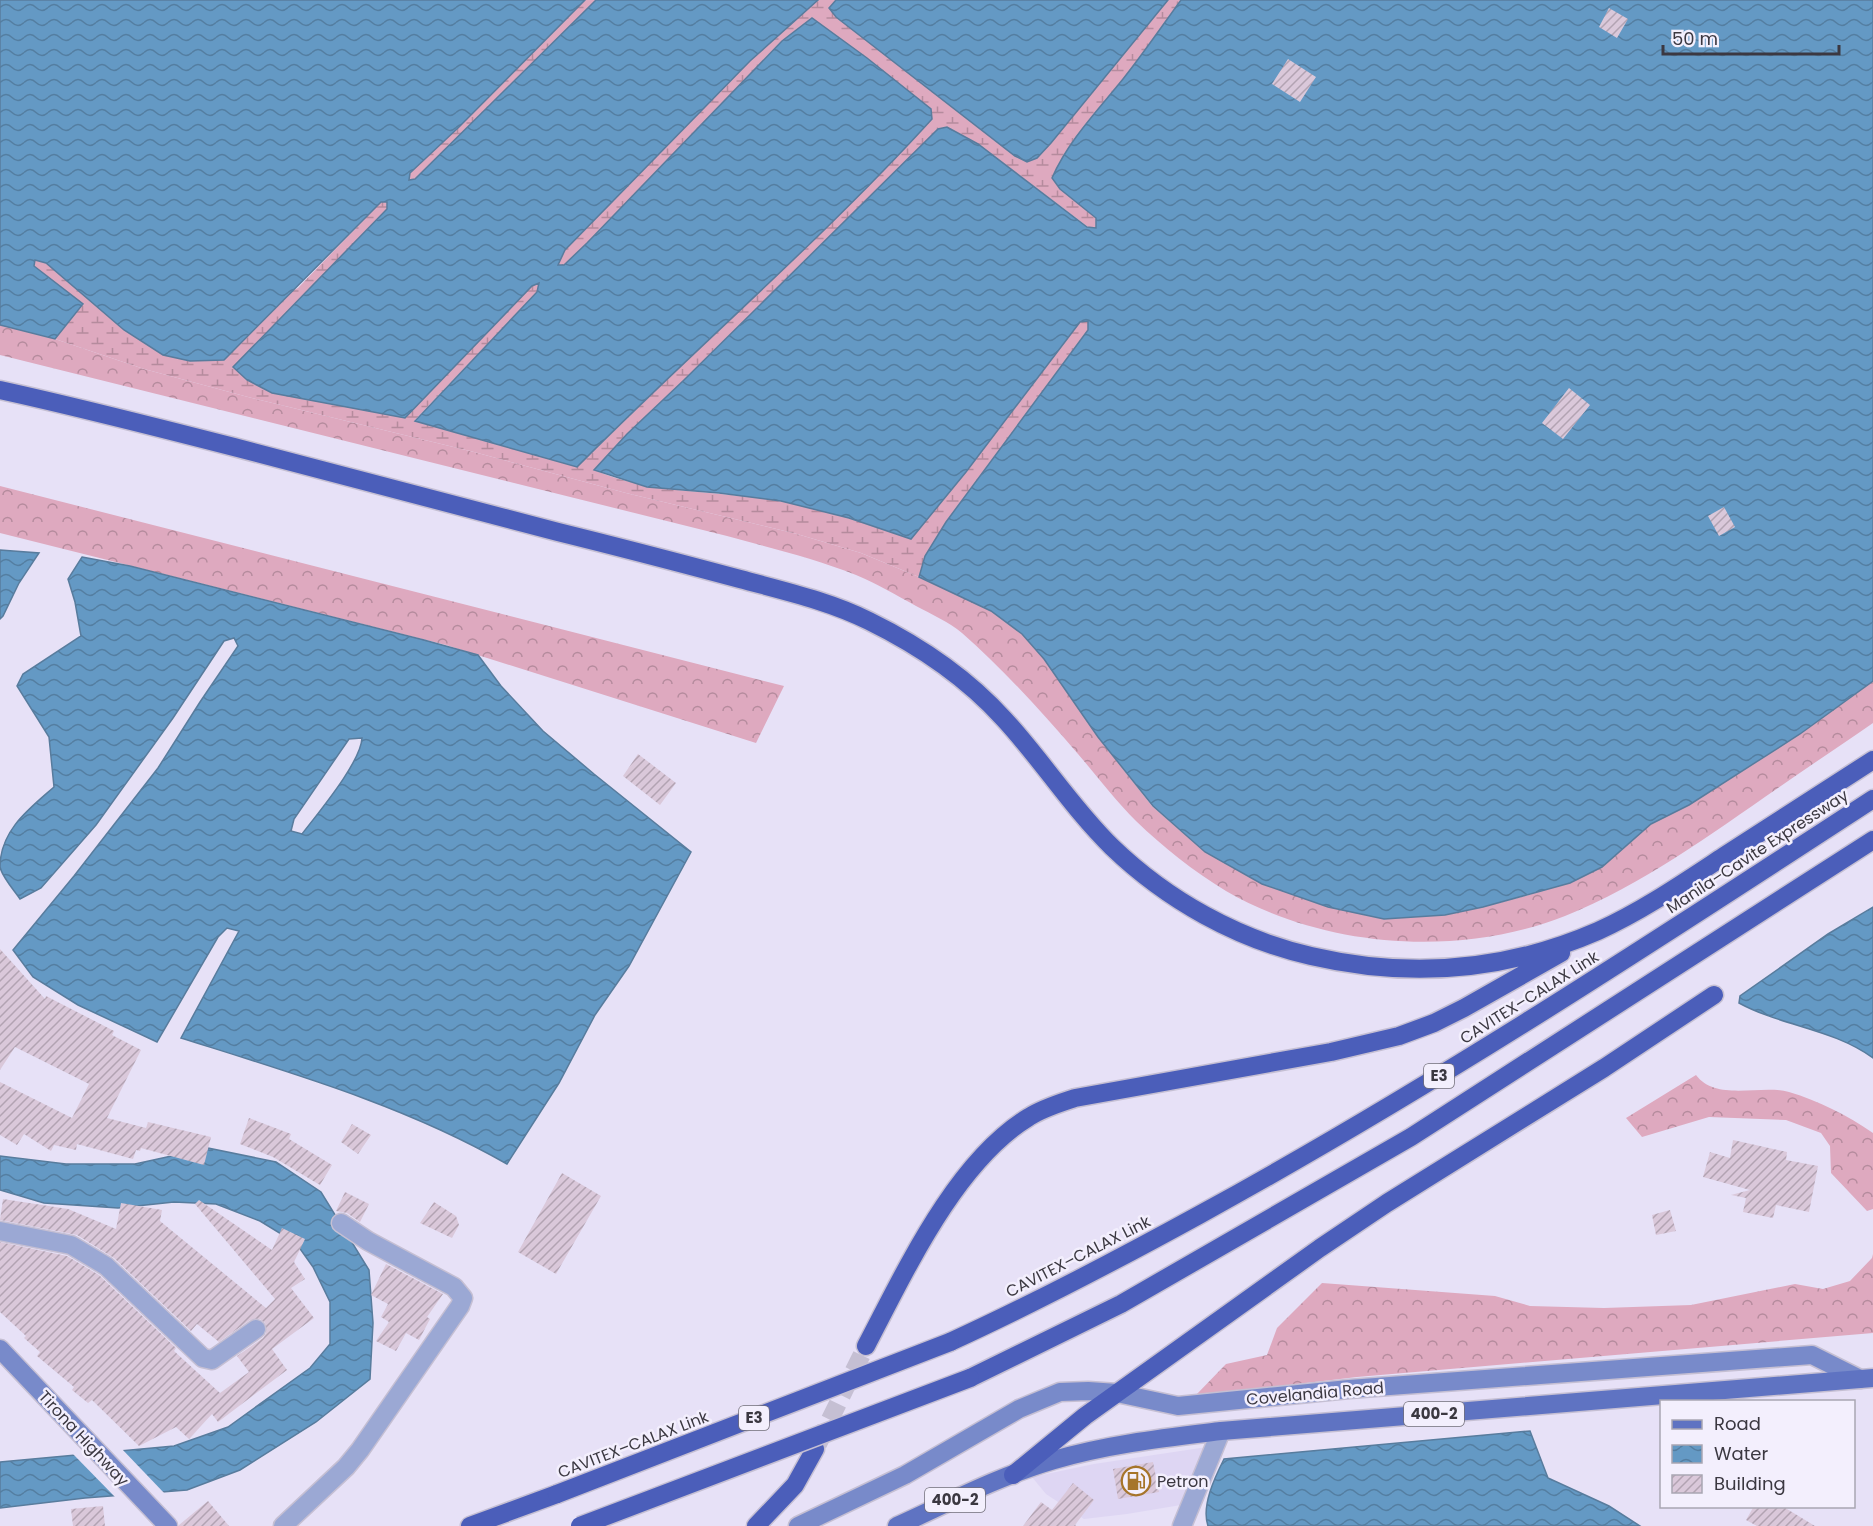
<svg xmlns="http://www.w3.org/2000/svg" width="1873" height="1526" font-family="Poppins,sans-serif">
<style>
.built{fill:#ded6f3}
.forest{fill:url(#forest-crowns)}
.wetland{fill:url(#wetland-marsh)}
.water{fill:url(#water-waves);stroke:#587c9d;stroke-width:1.5;fill-rule:evenodd}
.pier{fill:#e7e1f7}
.building{fill:url(#building-hatch)}
.lines{fill:none;stroke-linecap:round;stroke-linejoin:round}
.highway-tunnel{stroke:#c5bfd3;stroke-width:18;stroke-dasharray:18 9;stroke-linecap:butt}
.street-casing{stroke:#c5bfd3;stroke-width:21}
.secondary-casing{stroke:#c5bfd3;stroke-width:21}
.primary-casing{stroke:#c5bfd3;stroke-width:21}
.highway-casing{stroke:#c5bfd3;stroke-width:21}
.street{stroke:#9ba8d4;stroke-width:18}
.secondary{stroke:#788aca;stroke-width:18}
.primary{stroke:#5f73c2;stroke-width:18}
.highway{stroke:#4b5eba;stroke-width:18}
.highway-bridge-casing{stroke:#c5bfd3;stroke-width:21;stroke-linecap:butt}
.highway-bridge{stroke:#4b5eba;stroke-width:18}
.labels{text-anchor:middle;stroke-width:5;stroke-linejoin:round;paint-order:stroke}
.shield{fill:#f3effd;stroke:#726f79;stroke-width:1.5}
.shield-label{font-size:15px;font-weight:bold;fill:#3b3841}
.street-label{font-size:16px;fill:#3b3841;stroke:#f3effd}
.poi-label{font-size:16px;fill:#3b3841;stroke:#f3effd;text-anchor:start}
</style>
<defs>
<pattern id="forest-crowns" width="20" height="18" patternUnits="userSpaceOnUse" patternTransform="scale(1.5)"><rect width="20" height="18" fill="#dea9bf"/><path d="M2 6a3 3 0 1 1 6 0M12 15a3 3 0 1 1 6 0" fill="none" stroke="#b58b9d"/></pattern>
<pattern id="wetland-marsh" width="20" height="14" patternUnits="userSpaceOnUse" patternTransform="scale(1.5)"><rect width="20" height="14" fill="#dea9bf"/><path d="M1 5h8M5 5V1M11 12h8M15 12V8" fill="none" stroke="#b58b9d"/></pattern>
<pattern id="water-waves" width="16" height="10" patternUnits="userSpaceOnUse" patternTransform="scale(1.5)"><rect width="16" height="10" fill="#6499c4"/><path d="M0 5q4-4 8 0t8 0" fill="none" stroke="#547ea1"/></pattern>
<pattern id="building-hatch" width="6" height="6" patternUnits="userSpaceOnUse" patternTransform="scale(1.5)"><rect width="6" height="6" fill="#dac8da"/><path d="M-1 1l2-2M0 6l6-6M5 7l2-2" fill="none" stroke="#b2a3b2"/></pattern>
</defs>
<rect width="100%" height="100%" fill="#e7e1f7"/>
<path class="built" d="M1207 1447 1187 1504 1127 1514 1084 1519 1046 1494 1032 1477 1094 1464Z"/>
<path class="forest" d="M0 325 55 339 144 369 248 397 474 452 626 493 797 534 861 553 919 577 991 611 1022 634 1044 659 1098 737 1152 806 1205 852 1262 884 1384 919 1445 915 1483 907 1529 895 1602 867 1651 824 1689 805 1800 734 1873 681V723C1842 745 1809 766 1778 788 1710 835 1642 885 1565 916 1459 958 1324 948 1226 891 1193 871 1163 847 1136 821 1115 800 1097 776 1078 754 1042 712 1004 670 962 633 949 622 931 614 916 606 896 595 876 583 856 575 814 558 770 548 727 536L0 355Z
M0 486 784 686 756 743 446 645 0 533Z
M1696 1075C1716 1102 1761 1084 1789 1092 1819 1101 1847 1115 1873 1133V1209L1867 1211 1831 1173 1830 1146 1821 1133 1786 1120 1709 1117 1642 1137 1626 1118Z
M1873 1254V1333L1357 1377 1195 1396 1226 1364 1267 1355 1277 1328 1322 1283 1495 1296 1530 1306 1604 1308 1691 1305 1795 1284 1823 1289 1850 1281 1872 1258Z"/>
<path class="wetland" d="M585 0H596L415 179 408 180 410 173 459 127Z
M818 0H836L829 8 836 17 1015 156 1027 162 1099 82 1168 0H1181C1162 26 1143 54 1123 79 1098 110 1068 141 1052 178L1060 189 1096 218V228L1088 227 978 144 947 127 938 129 684 380 627 434 594 470C652 495 717 490 779 501 823 508 868 524 911 538L966 472 1080 322 1088 321V330L946 522 925 556 919 577 861 553 797 534 626 493 474 452 248 397 144 369 55 339 83 304 34 266V260L46 263 124 330 163 355 298 288 381 202H387V209L233 367 540 283 537 292 415 420 577 467 743 306 782 41 587 243 564 265H557L565 250 750 61Z"/>
<path class="water" d="M0 0H585L459 127 410 173 409 180 415 179 596 0H818L750 61 565 250 558 265H564L587 243 782 41 812 18 867 58 931 109 932 119C820 242 693 350 577 467L415 421 537 292 539 283 532 286 405 418 272 393 247 380 233 367 387 209V202H381L224 360 190 361 163 355 124 330 46 263 35 260 34 266 83 304 55 339 0 325Z
M836 0H1168L1051 143 1037 158 1027 162 1015 156 836 17 829 8Z
M1181 0H1873V681L1800 734 1689 805 1651 824 1602 867 1570 883 1483 907 1445 915 1384 919 1328 907 1262 884 1205 852 1153 806 1098 737 1044 659 1022 634 991 611 919 577 925 556 946 522 1088 330V321L1080 322 966 472 911 539 849 518 781 501 719 493 647 487 594 470 627 434 684 380 938 129 947 127 978 144 1087 227 1096 228V218L1060 189 1052 178C1068 141 1098 110 1123 79 1143 54 1162 26 1181 0Z
M0 550 39 553 19 583 3 616 0 619Z
M82 557 130 566 424 640 478 655 501 686 543 731 594 774 691 852 629 966 595 1015 559 1083 507 1164C406 1106 292 1073 181 1038L239 931 227 928 218 937 157 1042 78 1005 33 977 13 950 74 876 158 768 200 702 238 646 234 638 224 641 173 718 96 825 41 888 20 899C14 890 2 877 0 867 0 830 30 808 54 787L49 737 17 686 23 674 81 636 75 602 68 579ZM362 738C361 762 318 813 302 834L291 831 294 819 349 739Z
M1873 907V1058C1834 1029 1781 1026 1739 1003L1740 996 1828 934Z
M208 1148 276 1162 321 1192 369 1270 373 1323 370 1379 316 1422 240 1470 187 1490 85 1498 0 1508V1462L174 1446 228 1427 310 1368 330 1344V1302L313 1267 296 1243 260 1221 216 1204 174 1202 118 1208 44 1203 0 1190V1156L66 1164H135Z
M1530 1431 1548 1478 1609 1506 1640 1526H1208C1201 1506 1215 1477 1224 1459Z"/>
<path class="pier" d="M121 1448 166 1495 116 1498 72 1453Z"/>
<path class="building" d="M1609 8 1628 19 1617 38 1599 27Z
M1288 59 1316 77 1300 102 1272 84Z
M1569 388 1590 405 1563 439 1542 423Z
M1724 507 1735 527 1719 536 1708 516Z
M638 754 676 783 660 805 623 776Z
M0 949 45 999 46 996 114 1031 112 1035 141 1050 107 1118 146 1128 148 1122 211 1137 204 1165 141 1148 140 1151 136 1150 133 1159 77 1144 76 1150 54 1145 51 1151 24 1134 17 1145 0 1135V1082L72 1118 89 1084 15 1047 0 1070Z
M249 1118 291 1134 289 1139 332 1165 320 1185 273 1157 240 1144Z
M352 1124 371 1135 358 1154 341 1142Z
M1733 1140 1787 1152 1786 1160 1818 1166 1809 1212 1776 1205 1773 1218 1743 1212 1746 1198 1731 1195 1750 1190 1703 1177 1710 1152 1730 1158Z
M562 1173 601 1196 556 1274 518 1252Z
M345 1192 369 1204 360 1222 347 1213 336 1211Z
M3 1199 68 1209 116 1229 121 1203 162 1210 160 1221 266 1308 275 1299 195 1204 199 1200 272 1250 282 1228 305 1239 294 1262 305 1279 291 1288 314 1318 272 1349 287 1370 218 1422 212 1414 189 1439 176 1427 139 1446 92 1400 88 1403 72 1390 74 1387 37 1356 40 1352 24 1338 26 1336 0 1312V1242L67 1256 99 1275 176 1348 174 1351 220 1393 249 1372 237 1356 263 1338 266 1333 265 1323 260 1319 250 1320 219 1342 197 1324 191 1331 114 1258 77 1235 0 1220Z
M434 1202 456 1216 459 1225 452 1238 420 1223Z
M1670 1210 1676 1231 1656 1235 1652 1215Z
M386 1264 443 1294 427 1317 430 1319 419 1340 406 1333 396 1351 376 1341 389 1322 381 1317 388 1304 371 1295Z
M1153 1462 1159 1492 1118 1499 1113 1469Z
M1073 1483 1094 1500 1075 1525 1076 1526H1023L1041 1502 1052 1510Z
M208 1501 229 1526H179V1525Z
M103 1506 105 1526H73L71 1509Z
M1754 1506H1782L1815 1526H1757L1746 1520Z"/>
<g class="lines">
<path class="highway-tunnel" d="M818 1444 866 1346"/>
<g class="street-casing">
<path id="street" d="M0 1231 71 1245 106 1266 203 1358 212 1360 256 1329
M283 1526 346 1467 360 1450 460 1306 463 1298 454 1287 368 1241 341 1223
M1182 1526 1221 1431"/>
</g>
<g class="secondary-casing">
<path id="secondary" d="M0 1349 168 1526
M798 1526 905 1475 1019 1409 1060 1392 1088 1391 1117 1393 1178 1406 1349 1389 1812 1355 1860 1379"/>
</g>
<g class="primary-casing">
<path id="primary" d="M897 1526C948 1503 999 1476 1054 1460 1109 1444 1164 1438 1221 1431L1873 1378"/>
</g>
<g class="highway-casing">
<path id="highway" d="M0 390C78 407 156 427 234 447 342 475 450 503 558 532 619 547 680 563 740 579 784 591 829 601 869 621 920 646 966 677 1004 719 1042 760 1072 808 1112 847 1167 900 1237 939 1311 956 1410 979 1504 972 1598 931 1642 911 1683 883 1724 856 1773 824 1823 792 1873 760
M950 1342C1035 1303 1117 1260 1199 1215 1431 1088 1652 943 1873 799
M866 1346C905 1272 955 1162 1029 1117 1043 1108 1060 1103 1075 1098L1331 1052 1399 1036 1434 1023 1464 1008 1561 953
M970 1378 1121 1304 1411 1137 1873 840
M1013 1475 1085 1416 1320 1248 1387 1203 1604 1068 1714 995
M470 1526 557 1494
M756 1526 795 1485 815 1449"/>
</g>
<use href="#street" class="street"/>
<use href="#secondary" class="secondary"/>
<use href="#primary" class="primary"/>
<use href="#highway" class="highway"/>
<g class="highway-bridge-casing">
<path id="highway-bridge" d="M557 1494 950 1342
M580 1526 970 1378"/>
</g>
<use href="#highway-bridge" class="highway-bridge"/>
</g>
<defs>
<g id="fuel-ring" transform="scale(1.5)"><circle r="9.5" fill="#f3effd" stroke="#a6752a" stroke-width="1.5"/><path d="M-5.5-6h7V0h2V4h1.3V-2.5L3-4.5l.8-.8L6-3V5H2.5V1h-1V6h-7ZM-4.2-4.7v3.2H.2V-4.7Z" fill="#a6752a"/></g>
</defs>
<g fill-rule="evenodd">
<use href="#fuel-ring" x="1136" y="1481"/>
</g>
<g class="labels">
<g class="shield">
<rect x="1424" y="1064" width="30" height="24" rx="4.5"/>
<rect x="1404" y="1402" width="60" height="24" rx="4.5"/>
<rect x="739" y="1406" width="30" height="24" rx="4.5"/>
<rect x="925" y="1488" width="60" height="24" rx="4.5"/>
</g>
<g class="shield-label">
<text x="1439" y="1081">E3</text>
<text x="1434" y="1419">400-2</text>
<text x="754" y="1423">E3</text>
<text x="955" y="1505">400-2</text>
</g>
<g class="street-label">
<text transform="translate(1757 851) rotate(-33)" y="6">Manila–Cavite Expressway</text>
<text transform="translate(1529 997) rotate(-32)" y="6">CAVITEX–CALAX Link</text>
<text transform="translate(1078 1256) rotate(-27)" y="6">CAVITEX–CALAX Link</text>
<text transform="translate(1315 1393) rotate(-5)" y="6">Covelandia Road</text>
<text transform="translate(84 1438) rotate(47)" y="6">Tirona Highway</text>
<text transform="translate(633 1444) rotate(-21)" y="6">CAVITEX–CALAX Link</text>
</g>
<g class="poi-label">
<text x="1157" y="1487">Petron</text>
</g>
</g>
<rect x="1660" y="1400" width="195" height="108" fill="#f3effd" stroke="#a9a6b2" stroke-width="1.5"/>
<rect x="1672" y="1420" width="30" height="9" fill="#5f73c2" stroke="#a9a6b2" stroke-width="1.5"/>
<text x="1714" y="1430" font-size="18" fill="#3b3841">Road</text>
<rect x="1672" y="1445" width="30" height="18" fill="url(#water-waves)" stroke="#a9a6b2" stroke-width="1.5"/>
<text x="1714" y="1460" font-size="18" fill="#3b3841">Water</text>
<rect x="1672" y="1475" width="30" height="18" fill="url(#building-hatch)" stroke="#a9a6b2" stroke-width="1.5"/>
<text x="1714" y="1490" font-size="18" fill="#3b3841">Building</text>
<path d="M1663 45v9h176v-9" fill="none" stroke="#3b3841" stroke-width="3"/>
<text x="1672" y="45" font-size="18" fill="#3b3841" stroke="#f3effd" stroke-width="4.5" paint-order="stroke">50 m</text>
</svg>
